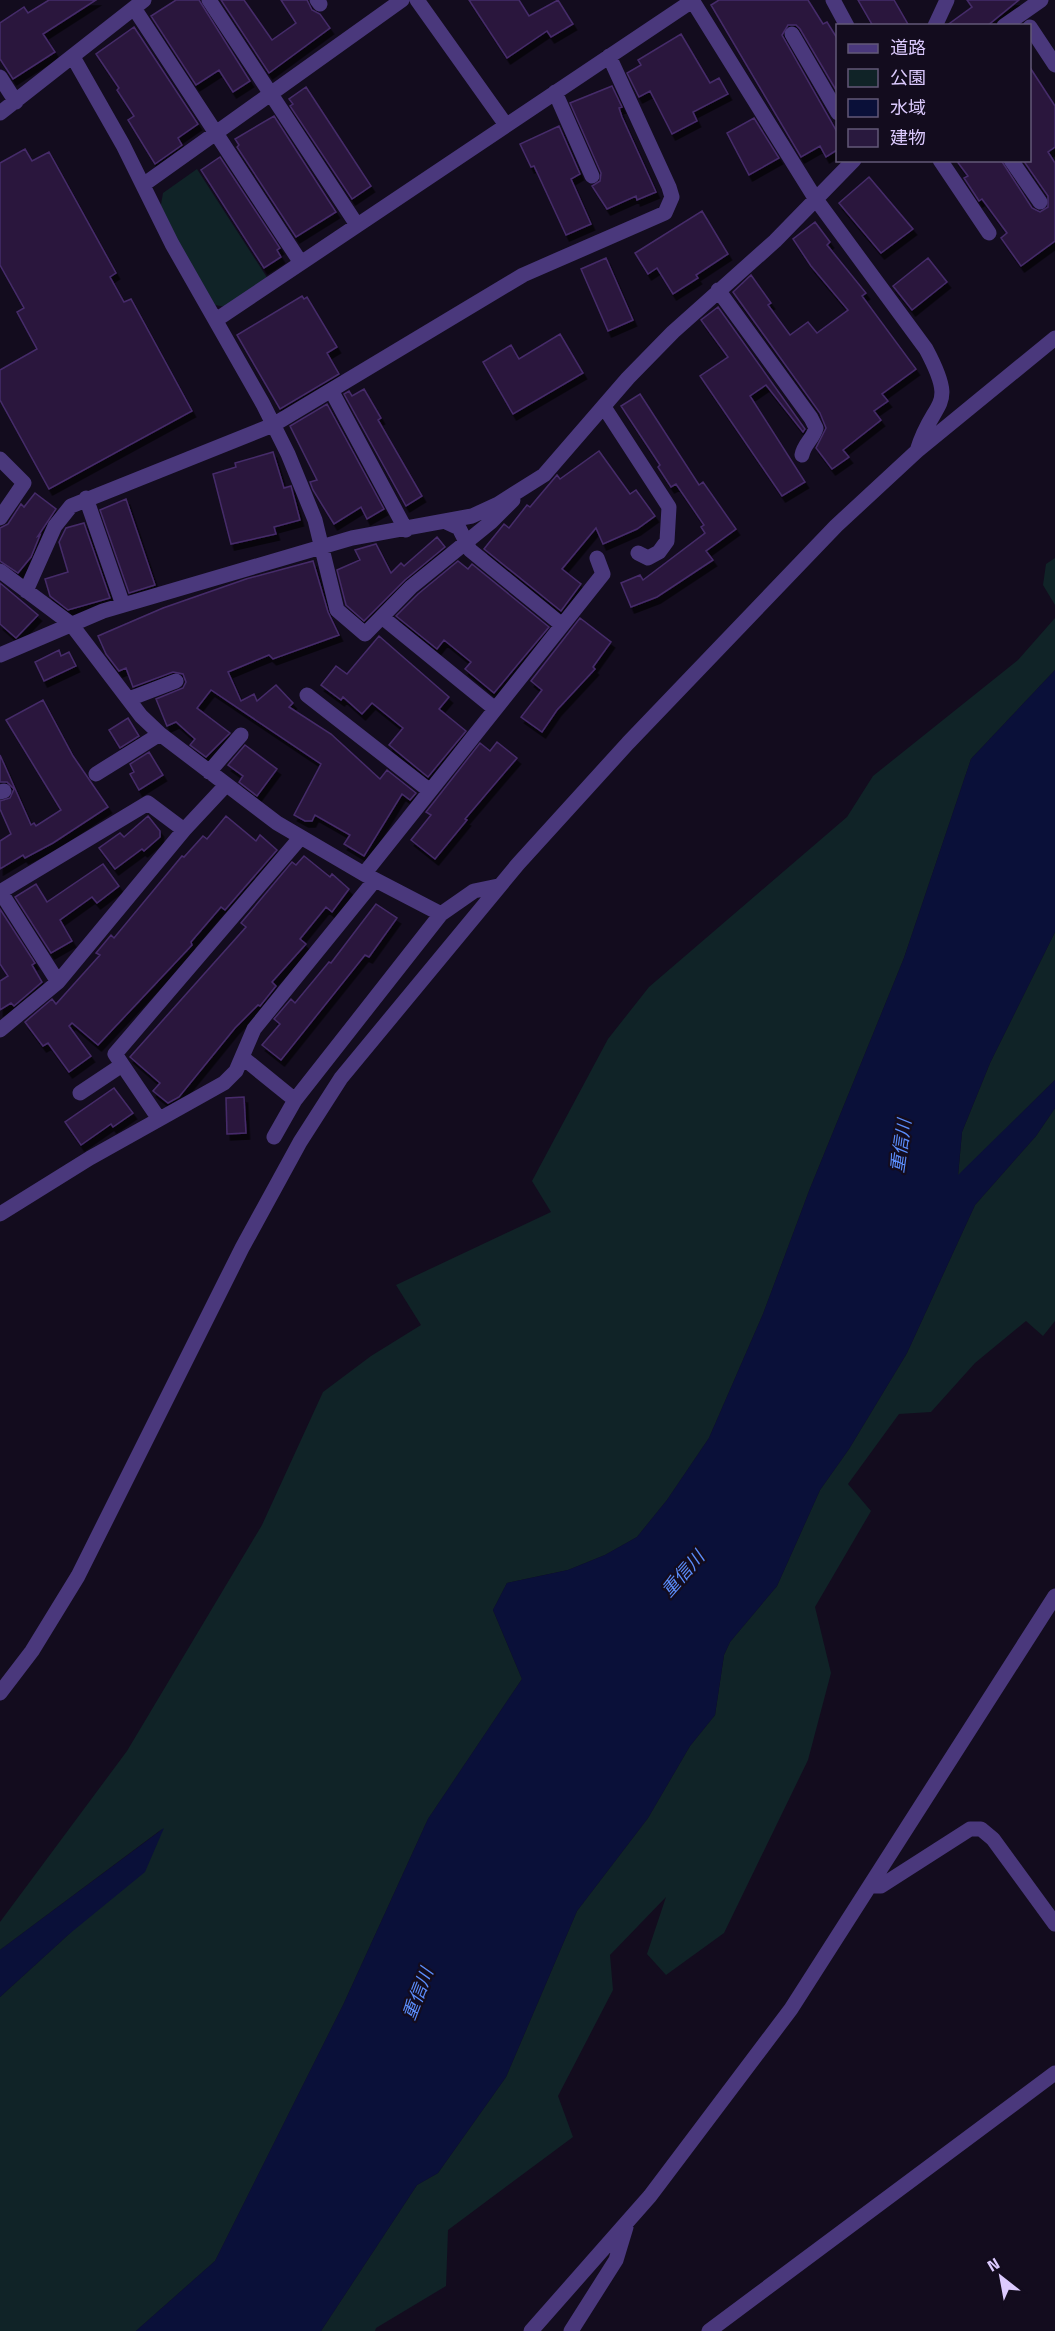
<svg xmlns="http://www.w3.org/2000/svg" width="1055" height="2331" font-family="'Titillium Web','Noto Sans JP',sans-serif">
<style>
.green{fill:#102327}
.water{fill:#0a1039}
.building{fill:#29193e;stroke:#462c6a;stroke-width:1.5;filter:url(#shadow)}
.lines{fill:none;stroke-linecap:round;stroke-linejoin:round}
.minor{stroke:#4a387c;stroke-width:15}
.labels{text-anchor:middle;stroke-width:4.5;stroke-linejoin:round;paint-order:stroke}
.water-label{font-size:18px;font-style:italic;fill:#5b8dfb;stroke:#130c1e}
</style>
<defs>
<filter id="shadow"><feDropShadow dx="3.5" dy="6" stdDeviation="0" flood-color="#0009"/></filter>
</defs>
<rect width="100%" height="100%" fill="#130c1e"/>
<path class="green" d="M197 169 268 279 226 307 215 305 160 210 163 193Z
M1055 558V605L1043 585 1046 564Z
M1055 618V670L971 759 904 958 809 1191 763 1314 709 1438 667 1500 637 1537 605 1555 568 1570 507 1583 493 1610 522 1679 428 1819 344 2003 215 2261 136 2331H0V1997L68 1935 162 1829 0 1950V1922L127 1751 262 1525 323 1392 371 1356 421 1325 396 1285 551 1212 532 1181 608 1039 649 987 847 817 873 776 1018 660Z
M1055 932V1080L958 1176 962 1132 990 1063Z
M1055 1108V1321L1043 1336 1026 1321 975 1363 931 1412 899 1414 848 1484 871 1511 815 1607 831 1673 808 1760 724 1933 666 1975 647 1954 666 1897 610 1955 613 1990 558 2096 573 2137 448 2230 446 2286 376 2328 375 2331H321L417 2185 438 2173 506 2077 577 1911 648 1818 690 1746 715 1715 724 1655 730 1642 777 1586 820 1490 849 1449 907 1353 975 1205 1036 1136Z"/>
<path class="water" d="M1055 670V932L990 1063 962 1132 958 1175 1055 1080V1108L1036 1136 975 1205 907 1353 849 1449 820 1490 777 1586 730 1642 724 1655 715 1715 690 1746 648 1818 577 1911 506 2077 438 2173 417 2185 321 2331H136L215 2261 344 2003 428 1819 522 1679 493 1610 507 1583 568 1570 605 1555 637 1537 667 1500 709 1438 763 1314 809 1191 904 958 971 759Z
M164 1828 145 1872 68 1935 0 1997V1950Z"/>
<path class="building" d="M49 0H96L43 34 55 52 13 79 0 59V23L24 7 28 13Z
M176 0H199L250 81 233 92 219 70 196 85 151 16Z
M221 0H244L272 40 296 23 281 0H307L312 10 320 14 330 28 269 73Z
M469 0H519L529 16 558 0 573 24 551 37 547 31 507 58Z
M719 0H808L823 24 827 22 837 38 836 90 800 29 796 25H788L782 35 837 132V150L826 157 820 146 801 157 711 5Z
M858 0H894L909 26H873Z
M967 0H1019L987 26H946L972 7Z
M134 27 198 124 178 138 182 145 155 164 128 120 134 116 117 90 119 88 96 54Z
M681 34 710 83 719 78 728 94 693 112 697 121 672 134 650 91 639 97 627 73 641 65 638 60Z
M1029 66 1055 106V147L1048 152 1055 163V241L1021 266 1001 238 1007 233 982 199 979 201 964 178 968 176 956 160H1001L1032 208 1040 212 1048 207V196L1023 160H1029Z
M612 86 622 107 619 108 622 117 656 192 637 200 636 196 607 209 592 186 600 181 601 173 570 103Z
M306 87 371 186 352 199 290 106 293 104 289 99Z
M274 116 336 212 296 237 237 147 239 145 235 139Z
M754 118 779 158 749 175 727 133Z
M559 126 580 174 571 179 591 224 566 235 534 166 531 167 520 144Z
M25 149 32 161 49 152 116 273 110 277 124 302 131 299 192 411 49 489 0 400V370L37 349 17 312 24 308 0 265V163Z
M220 157 280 248 277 250 281 257 264 268 201 170Z
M869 177 913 229 881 253 839 203Z
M702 211 728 254 696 275 698 278 673 294 657 268 648 274 635 253Z
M815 222 830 242 827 245 866 293 862 296 916 369 882 394 888 401 874 411 881 420 843 450 849 457 832 469 816 448 826 428 820 413 733 292 751 275 771 303 768 305 790 335 808 322 817 333 848 310 811 266 793 239Z
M606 258 633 320 608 331 581 269Z
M928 258 947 282 912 310 893 286Z
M302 296 304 299 307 297 337 347 327 353 339 374 280 409 237 335Z
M718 307 805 429 803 432 766 385 750 396 805 482 782 496 700 376 728 357 701 320Z
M560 334 583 373 513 414 483 362 511 345 519 359Z
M364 389 381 418 378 420 422 496 406 506 344 394 349 391 352 396Z
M640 394 699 485 703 482 736 529 706 551 713 560 657 597 631 607 621 583 640 575 643 580 705 533 701 527 704 525 676 484 671 487 658 467 660 465 621 406Z
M327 404 384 509 367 519 361 507 334 524 313 490 310 482 317 480 290 426Z
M599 451 630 494 636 490 655 516 637 529 603 544 596 528 562 569 581 584 561 611 484 549 504 524 509 528 527 505 530 507 557 475 560 479Z
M273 452 284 488 291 486 300 520 274 527 276 534 231 544 213 474 236 467 235 463Z
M35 493 56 509 38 536 40 535 31 557 18 573 0 561V528L8 524 21 504 24 507Z
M126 499 155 585 129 593 100 510Z
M84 523 110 598 68 610 50 596 45 579 68 572 59 542 66 528Z
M437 537 445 547 405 580 364 621 346 605 337 570 360 560 355 550 376 544 391 573 401 563 404 566Z
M313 561 328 612 339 635 273 659 269 655 228 672 241 701 254 694 257 701 276 685 293 703 289 707 331 734 380 779 387 770 416 793 410 800 402 794 364 856 344 844 350 835 315 815 312 821H305L294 815 321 764 211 690 197 708 230 733 206 757 190 745 195 739 176 722 167 726 156 699 183 688 186 682 183 674 173 672 133 687 126 668 119 671 106 654 98 636 163 608 246 579Z
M458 561 468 569 472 564 549 627 494 693 465 669 471 662 444 640 437 649 396 616 418 594Z
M0 583 38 615 16 638 0 624Z
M580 618 611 642 593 667 595 669 557 710 542 732 521 717 542 690 531 681Z
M379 636 449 697 439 709 466 731 428 777 389 745 403 728 372 703 362 714 343 697 341 700 321 685 336 666 347 674Z
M59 650 61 656 69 652 76 666 44 681 35 662Z
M43 700 73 756 108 807 53 843 25 858 23 855 0 869V841L11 834 0 809V801L10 798 14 789 7 782H0V755L31 825 34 823 36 826 61 810 6 720Z
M128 718 139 736 120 748 109 730Z
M497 742 517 758 465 819 467 820 435 859 411 840 431 815 426 812 480 743 490 751Z
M245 745 277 769 257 796 239 782 243 776 228 765Z
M149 752 163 775 139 790 130 774 134 772 130 764Z
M148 816 160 831V837L144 851 142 849 115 869 99 848 120 833 124 837Z
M226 816 256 841 260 835 277 850 225 910 221 907 191 942 192 945 98 1045 72 1023 69 1026 91 1056 69 1072 48 1043 43 1046 25 1022 52 999 56 1004 100 955 96 953 111 935 114 938 182 856 184 857 203 836 207 839Z
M304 856 330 877 332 874 349 889 332 912 326 907 300 939 306 944 272 982 276 986 260 1006 258 1005 235 1028 179 1097 168 1103 153 1091 160 1083 130 1057 246 927 241 923 292 862 296 865Z
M103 864 119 886 97 903 92 897 60 920 72 941 51 953 15 897 36 884 47 902Z
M376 904 397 918 369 957 365 955 281 1060 262 1045 280 1024 274 1019 291 999 295 1003 329 962 331 963Z
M0 909 35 963 32 965 42 982 14 1006 11 1003 0 1010V981L8 976 0 964Z
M114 1088 133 1113 113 1127 111 1124 81 1145 65 1122Z
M244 1097 246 1133 227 1134 226 1098Z"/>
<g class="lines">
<path class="minor" d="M209 0 357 225
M317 0 320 4
M417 0 506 125
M692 0 815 198 926 349C959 411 933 397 917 451
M833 0 847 26
M134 8 301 263
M935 26 947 0
M1004 26 1041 0
M1030 27 1055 65
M792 34 838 113
M73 57 123 145 172 244 263 404 288 454 315 520 337 610 365 634 411 587 491 522 513 500
M0 77 16 102
M555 92 592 176
M0 113 144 0
M940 160 989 233
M1011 160 1040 202
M143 185 402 0
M718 290 811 418 816 428C813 439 804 444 802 455
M216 320 692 1
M331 390 406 530
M604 407 669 507 667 541 659 552 648 558 638 553
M0 459 24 483 0 518
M86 498 123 605
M446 522 459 528 470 550 562 625
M0 571 71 624 141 716 160 734 277 823 364 874 441 914 474 891 498 886
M26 591 55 526 71 506 273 425 523 275 665 213 672 197 669 187 609 56
M382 617 495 709
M0 655 103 611 352 538 472 516 498 504 544 475 628 378 673 332 775 241 854 160
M307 695 430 791
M129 699 176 681
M209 772 241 735
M96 774 160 734
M0 792 4 791
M364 874 603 574 597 558
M0 891 58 982
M0 892 148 803 184 830
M0 1030 58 982 184 830 226 785
M242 1057 254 1029 375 880
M80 1093 122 1065
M159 1119 115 1054 301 837
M274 1137 295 1100 441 914
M0 1214 90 1158 224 1083 236 1071 242 1057 295 1100
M0 1693 32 1651 78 1576 242 1248 300 1142 341 1078 518 864 628 743 836 526 917 451 1055 338
M870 1886H881L970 1829H981L993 1839 1055 1924
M531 2331 650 2196 791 2009 1055 1596
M571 2331 616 2260 626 2227
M709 2331 1055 2073"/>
</g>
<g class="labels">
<g class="water-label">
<text transform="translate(901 1146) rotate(-82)" y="6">重信川</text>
<text transform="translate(683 1574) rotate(-49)" y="6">重信川</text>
<text transform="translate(418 1994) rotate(-69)" y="6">重信川</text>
</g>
</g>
<rect x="836" y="24" width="195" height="138" fill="#130c1e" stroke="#635878" stroke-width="1.5"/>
<rect x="848" y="44" width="30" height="9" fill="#4a387c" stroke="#635878" stroke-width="1.5"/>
<text x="890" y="54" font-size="18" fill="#dccafe">道路</text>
<rect x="848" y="69" width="30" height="18" fill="#102327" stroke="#635878" stroke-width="1.5"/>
<text x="890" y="84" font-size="18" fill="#dccafe">公園</text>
<rect x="848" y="99" width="30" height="18" fill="#0a1039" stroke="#635878" stroke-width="1.5"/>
<text x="890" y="114" font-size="18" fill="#dccafe">水域</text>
<rect x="848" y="129" width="30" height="18" fill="#29193e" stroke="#635878" stroke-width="1.5"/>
<text x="890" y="144" font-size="18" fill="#dccafe">建物</text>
<g transform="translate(1001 2277) rotate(329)" stroke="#130c1e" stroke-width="4.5" paint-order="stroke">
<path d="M0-4.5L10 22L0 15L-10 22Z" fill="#dccafe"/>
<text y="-9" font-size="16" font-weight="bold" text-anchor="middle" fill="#dccafe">N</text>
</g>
</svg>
